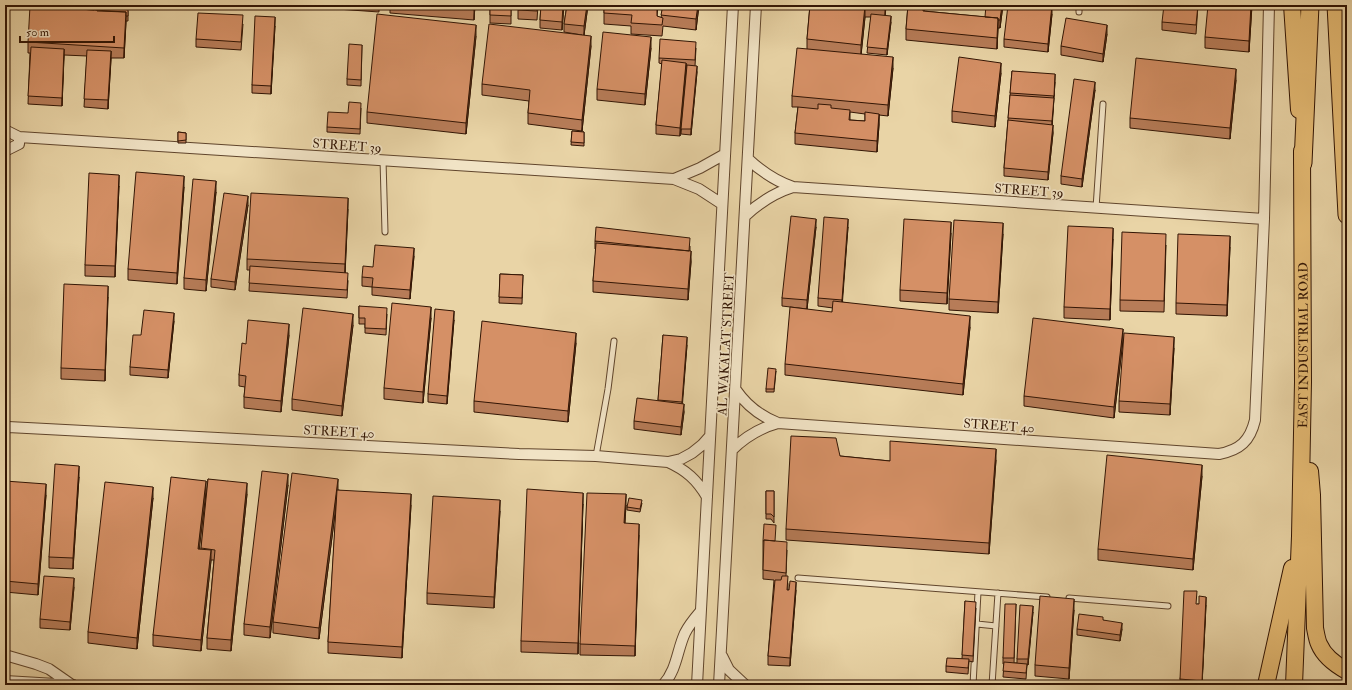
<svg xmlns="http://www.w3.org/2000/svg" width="1352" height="690" font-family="'IM FELL Double Pica',serif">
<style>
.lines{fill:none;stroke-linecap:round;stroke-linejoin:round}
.service-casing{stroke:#60452c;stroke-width:7}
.minor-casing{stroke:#60452c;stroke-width:12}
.primary-casing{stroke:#321504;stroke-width:18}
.trunk-casing{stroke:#321504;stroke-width:19}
.service{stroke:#f1e3c5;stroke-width:5}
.minor{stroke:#f1e3c5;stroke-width:10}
.primary{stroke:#e4ba73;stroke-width:16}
.trunk{stroke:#e4ba73;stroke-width:17}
.wall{fill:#b77c58;stroke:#321504;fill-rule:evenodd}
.shaded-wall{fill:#956547;stroke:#321504}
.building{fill:#d59066;stroke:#321504}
.labels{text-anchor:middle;stroke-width:3.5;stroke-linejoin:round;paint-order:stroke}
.street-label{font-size:13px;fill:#321504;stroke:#f1e3c5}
</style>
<rect width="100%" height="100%" fill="#e9d4a6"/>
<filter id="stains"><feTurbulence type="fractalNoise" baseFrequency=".005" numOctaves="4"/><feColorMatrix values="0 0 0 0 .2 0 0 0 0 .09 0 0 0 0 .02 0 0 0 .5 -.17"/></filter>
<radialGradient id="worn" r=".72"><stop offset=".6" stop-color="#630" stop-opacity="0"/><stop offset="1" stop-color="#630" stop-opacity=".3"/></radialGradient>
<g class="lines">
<g class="service-casing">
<path id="service" d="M1079 12V5
M383 160 385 232
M1096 208 1103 104
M596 456 608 389 614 341
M798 578 1047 597
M1069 598 1168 606
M977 624 996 626
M973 685 978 592
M992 685 998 593"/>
</g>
<g class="minor-casing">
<path id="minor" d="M5 130 19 137 674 179 699 189 722 204
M5 151 19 144V137
M748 159C762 172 775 181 793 187L1264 219
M674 179 700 168 725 154
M745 216C760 202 774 193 793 187
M736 390C747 406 760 416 778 423L1219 454C1240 450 1250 441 1255 420L1264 219 1269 5
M5 428 8 427 519 454 596 456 668 462 681 459 692 453 702 445 710 436
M732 450C746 436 760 428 778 423
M668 462C686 470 697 480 707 497
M5 655 36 664 49 669 72 685
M722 656 729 670 745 685
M5 681 73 685
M663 685C677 670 677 650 685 633 689 625 694 619 700 612
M697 685 733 5
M719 685 756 5"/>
</g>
<g class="primary-casing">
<g id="primary">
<path d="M1292 5 1299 110"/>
<path d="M1310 471 1312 495 1315 628C1316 633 1317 640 1319 644 1324 656 1336 665 1347 671"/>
<path d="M1266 685 1292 568"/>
<path id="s1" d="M1294 685 1300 536 1303 382 1302 151"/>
</g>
</g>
<g class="trunk-casing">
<path id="trunk" d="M1336 5 1347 215
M1303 163 1310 5"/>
</g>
<use href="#service" class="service"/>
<use href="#minor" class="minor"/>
<use href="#primary" class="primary"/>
<use href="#trunk" class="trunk"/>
</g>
<path class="wall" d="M199 5H246L245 9 199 6Z
M281 5H379V12Z
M390 5H475L474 20 390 13Z
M490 5H511V24L490 23Z
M518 5H538L537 20 518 19Z
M541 5H564L562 30 540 28V20Z
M567 5H588L584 35 591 46 582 131 528 124V113L529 101 482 95V84L582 35 564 32V24Z
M604 5H658L657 16 661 18 663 5H699L696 30 663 26 662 36 631 34V26L604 24Z
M810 5H886L885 16 891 22 887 55 867 53 871 17H865L861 54 893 68 888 116 879 115V125L877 152 795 144V133L798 107H792V96L807 49V39ZM850 112 865 114V121L850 120Z
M908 5H925L924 11 985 17 1003 5 1000 28H998L997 49 906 40V29Z
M1198 5 1196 34 1162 30V22Z
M1252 5 1249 52 1205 48V37Z
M61 8 95 10 128 11V21H126L124 58H111L108 109 84 107 87 56 64 55 62 106 28 104 30 53H28V42Z
M1052 14 1048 52 1004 47V39Z
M243 24 241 50 196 47V39Z
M275 26 271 94 252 93V85Z
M1107 34 1103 62 1061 55V46Z
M476 36 466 134 367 123V112Z
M362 45 361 86 347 85V79Z
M651 48 645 105 597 100V89Z
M696 48 695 66 697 72 691 135 681 134 687 65H686L680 136 656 134V125L662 64 659 63V58Z
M1012 71 1055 82 1052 125 1053 133 1048 180 1004 176V168L1008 120Z
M1001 73 995 127 952 122V111Z
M1236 80 1230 139 1130 128V118Z
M1095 90 1082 187 1061 184V176Z
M361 108 360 134 327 132V127L348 113Z
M572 131 584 132V146L571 145Z
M178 132 186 133V143H178Z
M119 186 115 277 85 276V265Z
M184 187 177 284 128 280V269Z
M216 192 206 291 184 289V278Z
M248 205 235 290 211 287V279Z
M348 209 345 272 348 281 347 298 249 291 250 270H247V259Z
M816 227 807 309 782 306V298Z
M848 227 842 302 970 327 963 395 785 375V364L832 312 833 308 818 306V298Z
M951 233 947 304 900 301V290Z
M1003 234 998 313 949 310V299Z
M1113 239 1110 320 1064 318V307Z
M595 241 690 246V251L691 262 688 300 593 292V281L596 249H595Z
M1166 245 1164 312 1120 311V300Z
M1230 247 1227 316 1176 314V303Z
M414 256 410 299 372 295V287L362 286V277L373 267Z
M500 274 523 275 522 304 499 303Z
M108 297 105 381 61 379V368Z
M359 306 387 314 386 335 365 333V324H359Z
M431 318 423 403 384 399V388Z
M454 320 447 404 428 402V394Z
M174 321 168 378 130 375V367L141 335Z
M353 325 342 416 292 410V399Z
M289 335 281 412 244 408V397L245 387 239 386V375L246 344Z
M663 335 687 345 682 404 684 412 681 435 634 429V421L658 401Z
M1123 340 1114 418 1024 406V396Z
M576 343 568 422 474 412V401Z
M1174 348 1170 415 1119 412V401Z
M776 371 774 392H766V389Z
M840 456 890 461 996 460 989 554 786 540V529Z
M1202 476 1193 570 1098 560V549Z
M79 477 73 569 49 568V557Z
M208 479 247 494 231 651 207 649V638L214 560H211L201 651 153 646V635L206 492 199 549H201Z
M5 481 46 495 38 595 5 592Z
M288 485 270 638 244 635V624Z
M338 490 411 505 402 658 328 653V642L337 498 319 639 273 633V622Z
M766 491H774V523L771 519H766Z
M153 498 137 649 88 643V632Z
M642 503 640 512 627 510V507Z
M583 504 578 654 521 652V641Z
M626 505 625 523 639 535 635 656 580 655V644Z
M500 511 494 608 427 604V593Z
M763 541H775L787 550 786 576 788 584V590H796L790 666 768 665V656L774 580 763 579Z
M74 587 70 630 40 628V619Z
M965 601 976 608 973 662 969 661 968 674 946 672V666L962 659Z
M1016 604 1014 663H1017V659L1033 612 1028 665H1027L1026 679 1003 677 1004 664H1003V658Z
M1197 604 1206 605 1202 685H1180V679Z
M1074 610 1069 679 1035 676V665Z
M1103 620 1122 629 1120 641 1077 635V629Z"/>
<path class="shaded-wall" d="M474 5H475L474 20Z
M563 5H564L562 30V22Z
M587 5H588L584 35V26Z
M698 5H699L696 30V19Z
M885 5H886L885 19Z
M1002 5H1003L1000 28V20Z
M1052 5V14L1048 52V44Z
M1251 5H1252L1249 52V41Z
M865 6V17L861 56V45Z
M126 12V23L124 58V48Z
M891 16V22L887 55V49Z
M275 17V26L271 94V86Z
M998 18V29L997 49V38Z
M476 25V36L466 134V123Z
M1107 25V34L1103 62V54Z
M591 36V46L582 131V120Z
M651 37V48L645 105V94Z
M64 49V57L62 106V98Z
M111 51V60L108 109V100Z
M893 57V68L888 116V105Z
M686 63V71L680 136V128Z
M1001 63V73L995 127V116Z
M697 66V72L691 135V129Z
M1236 69V80L1230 139V128Z
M1055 74V82L1052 129V121Z
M1095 82V90L1082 187V179Z
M879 114V125L877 152V141Z
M1053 125V133L1048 180V172Z
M119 175V186L115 277V266Z
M184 176V187L177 284V273Z
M216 181V192L206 291V280Z
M248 196V205L235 290V282Z
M348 198V209L345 275V264Z
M816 219V227L807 309V300Z
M848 219V227L842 308V300Z
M951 222V233L947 304V293Z
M1003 223V234L998 313V302Z
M1113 228V239L1110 320V309Z
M1230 236V247L1227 316V305Z
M414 248V256L410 299V290Z
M691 251V262L688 300V289Z
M108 286V297L105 381V370Z
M431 307V318L423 403V392Z
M454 311V320L447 404V396Z
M174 313V321L168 378V370Z
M353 314V325L342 416V406Z
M970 316V327L963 395V384Z
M289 324V335L281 412V401Z
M1123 329V340L1114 418V407Z
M576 333V343L568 422V411Z
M687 337V345L682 410V402Z
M1174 337V348L1170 415V404Z
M684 404V412L681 435V427Z
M996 449V460L989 554V543Z
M1202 465V476L1193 570V559Z
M79 466V477L73 569V558Z
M288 474V485L270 638V627Z
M338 479V490L319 639V628Z
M206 481V492L198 560V549Z
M247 483V494L231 651V640Z
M46 484V495L38 595V584Z
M153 487V498L137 649V638Z
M583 493V504L578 654V643Z
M411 494V505L402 658V647Z
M626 494V505L624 534V523Z
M500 500V511L494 608V597Z
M639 524V535L635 656V646Z
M211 550V561L201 651V640Z
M74 578V587L70 630V622Z
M796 582V590L790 666V658Z
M1206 597V605L1202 685V681Z
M1074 599V610L1069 679V668Z
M1033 606V612L1028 665V659Z
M1122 623V629L1120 641V635Z"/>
<path class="building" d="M33 5H61L60 8 33 7Z
M63 5H95L94 10 63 8Z
M98 5 128 6V16H126V12L97 11Z
M426 5H474V9Z
M490 5H511V16L490 15Z
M518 5H537V11L518 10Z
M541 5H563L562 22 540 20Z
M567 5H587L584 26 564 24Z
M604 5H657V16L663 18 662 25 631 23 632 15 604 13Z
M663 5H698L696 19 661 15Z
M810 5H885V8L865 6 861 45 807 39Z
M908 5H924L923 11 998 18 997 38 906 29Z
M986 5H1002L1000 20H998V18L985 17Z
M1008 5H1052L1048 44 1004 39Z
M1164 5H1198L1196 25 1162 22Z
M1208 5H1251L1249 41 1205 37Z
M30 6 126 12 124 48 28 42Z
M198 13 243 15 241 42 196 39Z
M377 14 476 25 466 123 367 112Z
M871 14 891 16 887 49 867 47Z
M255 16 275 17 271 86 252 85Z
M1066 18 1107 25 1103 54 1061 46Z
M489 24 591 36 582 120 528 113 530 90 482 84Z
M603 32 651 37 645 94 597 89Z
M660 39 696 42 695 60 659 58Z
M349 44 362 45 361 80 347 79Z
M31 47 64 49 62 98 28 96Z
M797 48 893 57 888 105 792 96Z
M87 50 111 51 108 100 84 99Z
M959 57 1001 63 995 116 952 111Z
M1136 58 1236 69 1230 128 1130 118Z
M662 60 686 63 680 128 656 125Z
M687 65 697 66 691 129H681Z
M1012 71 1055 74 1054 96 1010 93Z
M1074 79 1095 82 1082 179 1061 176Z
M1010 95 1054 98 1052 121 1008 118Z
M349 102 361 103 360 129 327 127 328 112 348 113Z
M818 104 831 105V108L850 110 849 120 865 121V112L879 114 877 141 795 133 798 107 818 109Z
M1008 120 1053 125 1048 172 1004 168Z
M572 131 584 132V143L571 142Z
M178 132 186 133V140L178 141Z
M136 172 184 176 177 273 128 269Z
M89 173 119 175 115 266 85 265Z
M193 179 216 181 206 280 184 278Z
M224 193 248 196 235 282 211 279Z
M251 193 348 198 345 264 247 259Z
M791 216 816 219 807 300 782 298Z
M824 217 848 219 842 300 818 298Z
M904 219 951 222 947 293 900 290Z
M954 220 1003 223 998 302 949 299Z
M1068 226 1113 228 1110 309 1064 307Z
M596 227 690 238 689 251 595 241Z
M1122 232 1166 234 1164 301 1120 300Z
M1178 234 1230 236 1227 305 1176 303Z
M596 243 691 251 688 289 593 281Z
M375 245 414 248 410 290 372 287 373 278 362 277 363 266 373 267Z
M250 266 348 273 347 290 249 283Z
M500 274 523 275 522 298 499 297Z
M64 284 108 286 105 370 61 368Z
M833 301 970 316 963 384 785 364 790 307 832 312Z
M392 303 431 307 423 392 384 388Z
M359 306 387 308 386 329 365 328V318H359Z
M303 308 353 314 342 406 292 399Z
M435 309 454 311 447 396 428 394Z
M144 310 174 313 168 370 130 367 133 335H141Z
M1033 318 1123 329 1114 407 1024 396Z
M248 320 289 324 281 401 244 397 246 376 239 375 242 343 246 344Z
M482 321 576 333 568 411 474 401Z
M1124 333 1174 337 1170 404 1119 401Z
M663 335 687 337 682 402 658 400Z
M768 368 776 369 774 389H766Z
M637 398 684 404 681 427 634 421Z
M791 436 836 438 840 456 890 461V441L996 449 989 543 786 529Z
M1107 455 1202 465 1193 559 1098 549Z
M55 464 79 466 73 558 49 557Z
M262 471 288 474 270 627 244 624Z
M292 473 338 479 319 628 273 622Z
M171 477 206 481 198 549 211 550 201 640 153 635Z
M208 479 247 483 231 640 207 638 215 550 201 548Z
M5 481 46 484 38 584 5 581Z
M105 482 153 487 137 638 88 632Z
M527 489 583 493 578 643 521 641Z
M337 490 411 494 402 647 328 642Z
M766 491H774V517L771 514H766Z
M587 493 626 494 624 523 639 524 635 646 580 644Z
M433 496 500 500 494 597 427 593Z
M629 498 642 500 640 509 627 507Z
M764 524 776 525 775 541 764 540 763 541Z
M764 540 787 542 786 573 763 570Z
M44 576 74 578 70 622 40 619Z
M782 576H788L787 590H789L790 581 796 582 790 658 768 656 775 580H781Z
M1184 591H1197L1196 604H1199V596L1206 597 1202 681 1180 679Z
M1040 596 1074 599 1069 668 1035 665Z
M965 601 976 602 973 656 962 655Z
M1005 604H1016L1014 658H1003Z
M1020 605 1033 606 1028 659H1017Z
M1079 614 1103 617V620L1122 623 1120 635 1077 629Z
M947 658 969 659 968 668 946 666Z
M1004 662 1027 664 1026 673 1003 671Z"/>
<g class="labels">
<g class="street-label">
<text transform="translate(347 145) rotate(4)" y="5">STREET 39</text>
<text transform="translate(1029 190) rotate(4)" y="5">STREET 39</text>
<text transform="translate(725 344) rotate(-87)" y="5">AL WAKALAT STREET</text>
<text dy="5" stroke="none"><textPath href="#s1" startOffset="340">EAST INDUSTRIAL ROAD</textPath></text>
<text transform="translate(999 425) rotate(4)" y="5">STREET 40</text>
<text transform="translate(339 431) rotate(3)" y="5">STREET 40</text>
</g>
</g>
<rect width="1352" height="690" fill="none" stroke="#e9d4a6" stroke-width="20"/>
<rect x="6" y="6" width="1340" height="678" fill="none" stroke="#321504" stroke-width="2"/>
<rect x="10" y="10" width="1332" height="670" fill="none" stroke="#321504"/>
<path d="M20 36v6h94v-6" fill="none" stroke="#321504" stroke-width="2"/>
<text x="26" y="36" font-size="12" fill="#321504" stroke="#f1e3c5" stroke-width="3" paint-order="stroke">50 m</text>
<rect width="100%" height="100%" filter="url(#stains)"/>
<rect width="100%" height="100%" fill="url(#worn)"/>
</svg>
